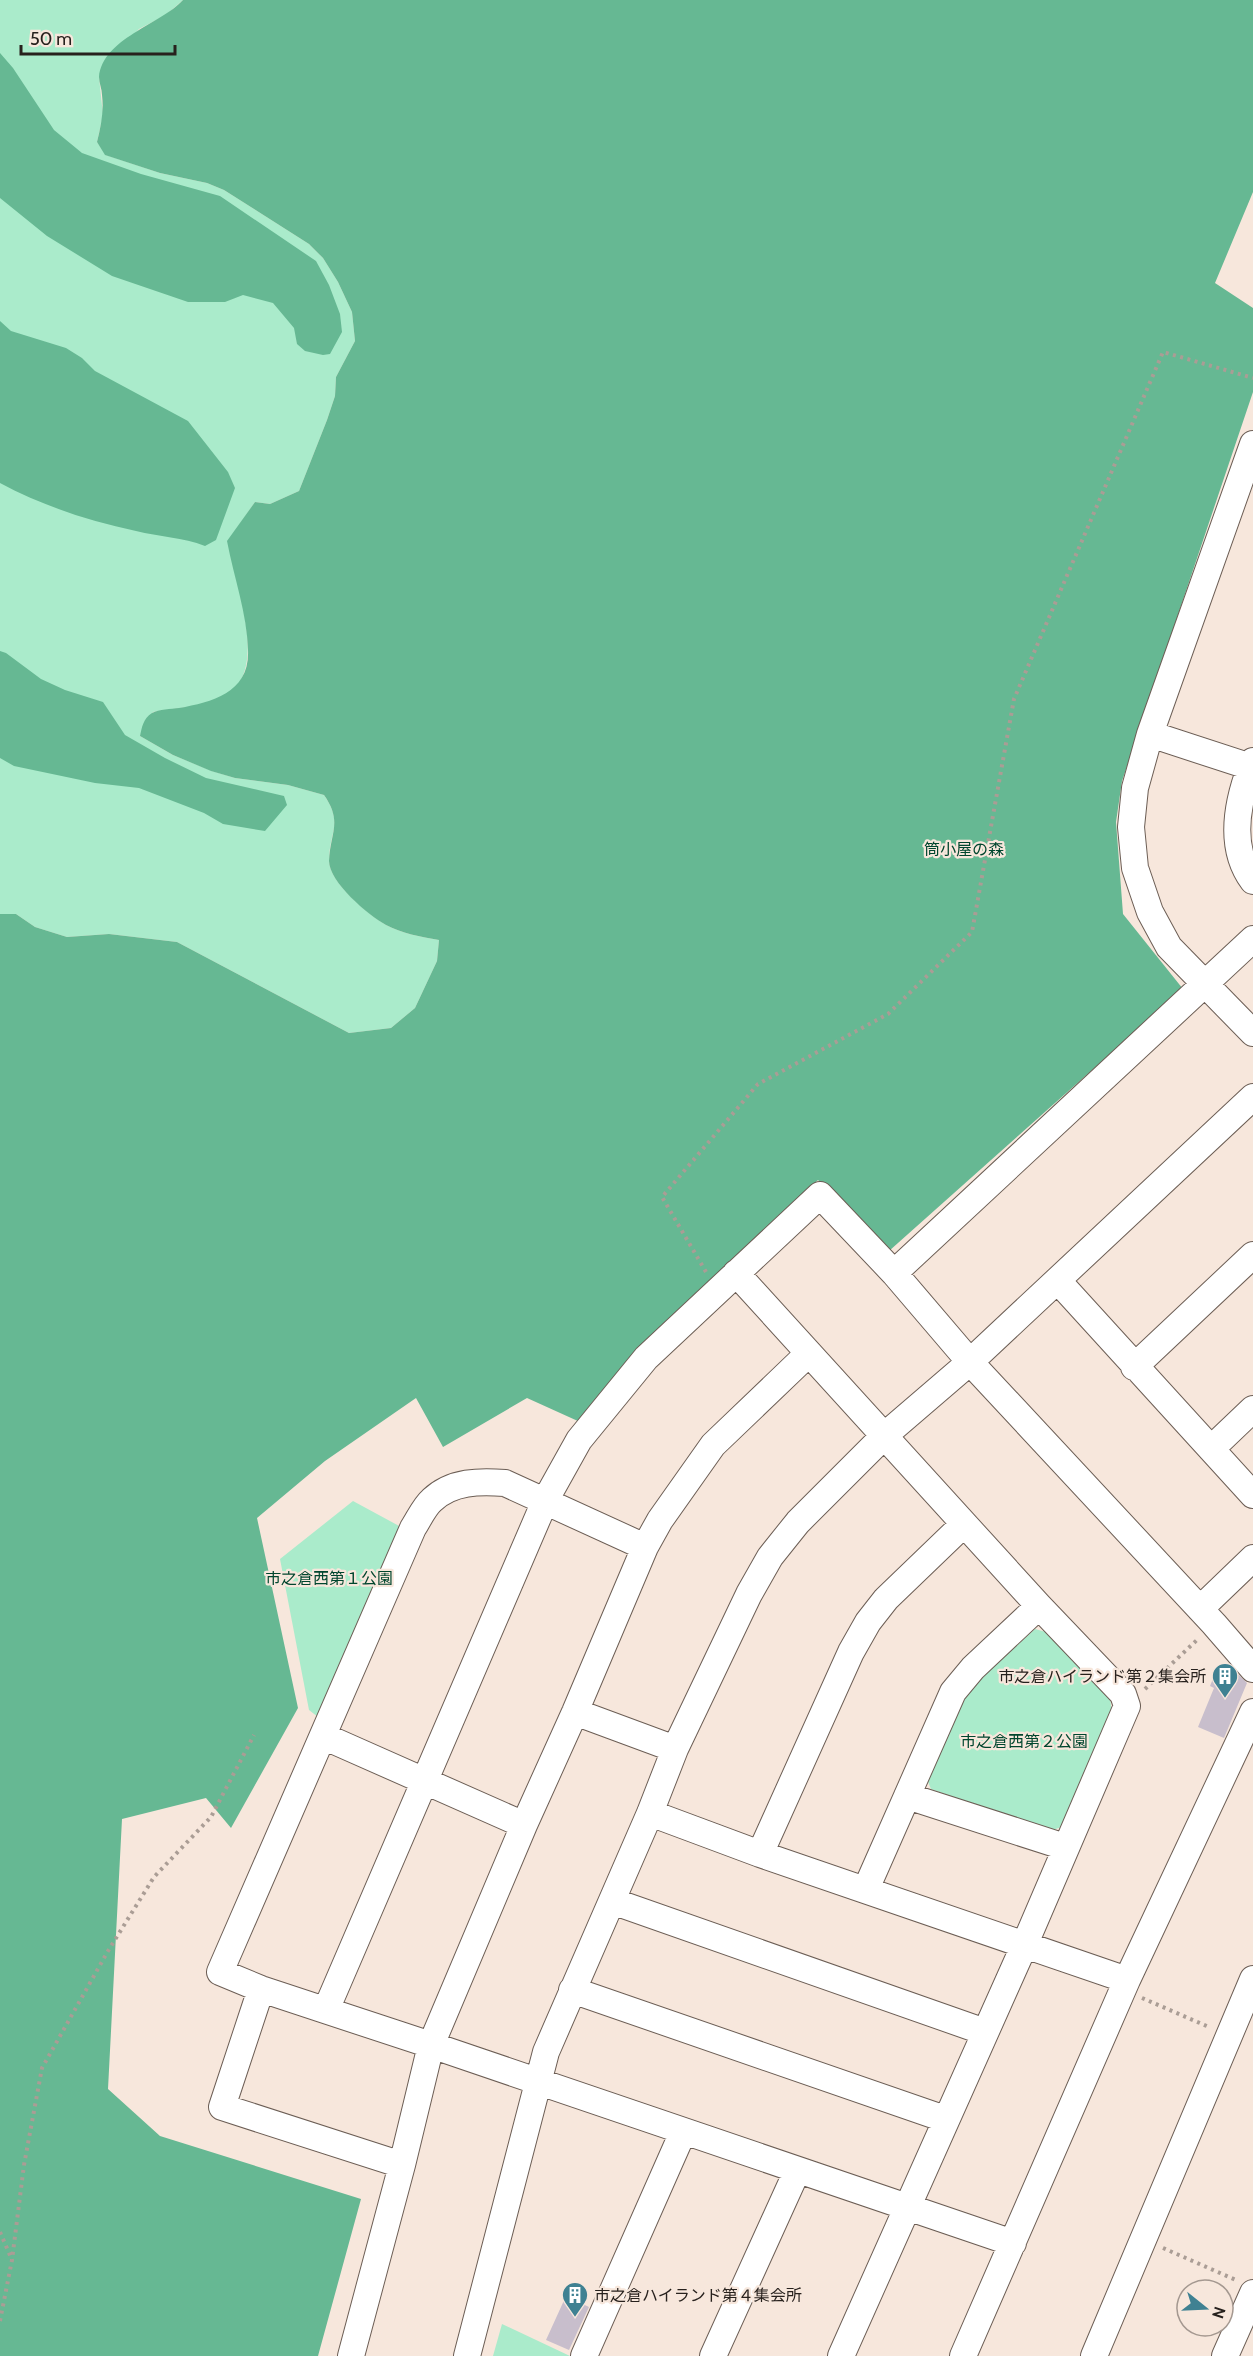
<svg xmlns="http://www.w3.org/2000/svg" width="1253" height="2356" font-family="Cabin,'Noto Sans JP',sans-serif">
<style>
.green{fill:#aaebcb}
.forest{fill:#66b893}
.building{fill:#c8becc}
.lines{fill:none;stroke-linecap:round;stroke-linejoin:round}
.minor-casing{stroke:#6c5e55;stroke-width:28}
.path{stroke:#aa9d95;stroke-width:4;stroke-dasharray:3 4.5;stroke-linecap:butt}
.minor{stroke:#fff;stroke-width:26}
.labels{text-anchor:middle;stroke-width:4.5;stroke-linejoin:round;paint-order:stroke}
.park-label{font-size:16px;fill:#00462e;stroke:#f7e7dc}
.poi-label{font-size:16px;fill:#27211d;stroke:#f7e7dc;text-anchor:end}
</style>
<rect width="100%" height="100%" fill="#f7e7dc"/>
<path class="green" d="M0 0H183L166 15 139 29 99 77 103 115 97 142 106 155 160 173 207 183 224 190 309 244 323 258 338 282 352 312 355 341 336 377 335 396 327 420 299 491 270 504 255 502 228 541C234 581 271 671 225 696 204 707 177 708 153 712L140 736 173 755 212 771 235 778 288 785 324 795C344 824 329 832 329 861 329 882 369 915 386 925 401 933 421 937 439 940L437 961 415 1008 391 1028 349 1033 177 942 109 934 67 937 35 927 16 914H0Z
M353 1501 401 1527 318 1717 309 1710 280 1559Z
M1035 1629 1046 1632 1110 1698 1113 1720 1067 1825 1050 1831 931 1789 926 1777 969 1689Z
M502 2324 570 2356H493Z"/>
<path class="forest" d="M183 0H1253V192L1215 283 1253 308V392L1122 781 1116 822 1123 914 1183 989 889 1251 818 1180 681 1309 580 1422 527 1398 443 1447 416 1398 325 1461 257 1518 298 1708 231 1828 206 1798 122 1819 108 2089 160 2136 361 2199 318 2356H0V914H16L35 927 67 937 109 934 177 942 349 1033 391 1028 415 1008 437 961 439 940C421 937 401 933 386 925 368 915 329 882 329 861 330 833 343 822 324 795L288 785 235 778 211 771 173 755 140 736C142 727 143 719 152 713 159 709 171 709 179 708 213 702 250 692 248 650 247 613 234 578 227 541L255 502 270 504 299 491 327 420 335 396 336 377 355 341 352 312 338 282 323 258 309 244 224 190 207 183 160 173 105 155 97 142C101 126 104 111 102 95 102 89 99 83 99 77 103 38 160 25 183 0Z
M0 53 13 68 54 130 82 153 141 174 220 196 316 261 329 285 340 314 342 332 330 354 323 355 305 351 297 344 294 328 273 303 243 295 225 302H188L112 276 47 236 0 198Z
M0 321 11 331 66 348 82 358 95 371 188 421 228 472 235 488 216 540 205 546C183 537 159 537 136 531 89 521 43 506 0 483Z
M0 651 6 653 41 679 65 690 103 702 125 735 165 758 206 778 284 796 287 805 265 831 223 824 204 813 139 788 95 783 14 766 0 758Z"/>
<path class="building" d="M1218 1666 1237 1673 1247 1683 1224 1738 1198 1727 1214 1688 1210 1686Z
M566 2296 589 2307 569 2350 546 2340Z"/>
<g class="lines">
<g class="minor-casing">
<path id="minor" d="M1253 444 1150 734 1135 788 1131 827 1135 868 1150 912 1169 947 1253 1033
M1150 734 1251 767
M1253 761C1238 798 1227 846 1253 881
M736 1273 1039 1606
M894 1273 1253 939
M1058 1281 1253 1495
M1134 1367 1253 1255
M1211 1449 1253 1409
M645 1547 660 1520 713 1445 808 1354
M1200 1609 1253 1558
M575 1712 675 1749
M323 1736 524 1825
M907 1796 1065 1847
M650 1813 760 1854 1127 1980
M760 1854 851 1652 868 1622 886 1599 964 1524
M612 1901 985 2032
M261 1989 222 2107 402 2165
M572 1990 945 2119
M326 2010 545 1501 579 1440 646 1358 820 1195 894 1273 970 1362 1214 1624 1253 1669
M351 2356 402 2165 431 2045 524 1825 575 1712 645 1547 505 1483C480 1481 452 1481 432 1500 424 1507 419 1519 413 1528L220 1972 261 1989 431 2045 1013 2243
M467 2356 546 2052 650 1813 675 1749 749 1594 770 1557 798 1522 885 1435 970 1362 1253 1097
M584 2356 683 2132
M713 2356 797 2171
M841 2356 1024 1946 1127 1706 1123 1694 1039 1606 973 1668 953 1692 866 1889
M963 2356 1127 1980 1253 1712
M1094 2356 1253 1979
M1225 2356 1253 2293"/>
</g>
<path class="path" d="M706 1272 662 1197 758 1084 888 1014 972 932 1014 699 1163 352 1253 378
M1145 1689 1198 1639
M1142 1998 1209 2027
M0 2232 12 2260
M1163 2248 1236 2280
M0 2321 12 2260 24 2165 42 2068 108 1951 154 1877 211 1817 254 1735"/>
<use href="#minor" class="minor"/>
</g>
<defs>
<g id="building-pin" transform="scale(1.35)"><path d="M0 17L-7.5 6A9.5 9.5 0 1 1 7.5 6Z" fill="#3f8192" stroke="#f7e7dc"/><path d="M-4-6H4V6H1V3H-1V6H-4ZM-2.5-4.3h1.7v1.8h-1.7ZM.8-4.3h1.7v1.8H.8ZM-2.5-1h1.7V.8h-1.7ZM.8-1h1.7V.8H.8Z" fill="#fff"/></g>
</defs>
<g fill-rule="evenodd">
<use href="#building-pin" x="1225" y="1676"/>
<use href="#building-pin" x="575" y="2295"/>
</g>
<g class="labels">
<g class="park-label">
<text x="964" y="855">筒小屋の森</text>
<text x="329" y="1584">市之倉西第１公園</text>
<text x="1024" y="1747">市之倉西第２公園</text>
</g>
<g class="poi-label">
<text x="1206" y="1682">市之倉ハイランド第２集会所</text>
<text x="594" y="2301" text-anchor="start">市之倉ハイランド第４集会所</text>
</g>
</g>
<g transform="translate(1205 2308) rotate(108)"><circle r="28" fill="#f7e7dc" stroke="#a49890" stroke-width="1.5"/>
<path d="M0-4.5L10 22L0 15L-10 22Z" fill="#3f8192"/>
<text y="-9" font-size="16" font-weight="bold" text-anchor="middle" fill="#27211d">N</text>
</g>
<path d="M21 45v9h154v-9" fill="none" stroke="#27211d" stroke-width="3"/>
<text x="30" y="45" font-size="18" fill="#27211d" stroke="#f7e7dc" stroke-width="4.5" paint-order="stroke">50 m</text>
</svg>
